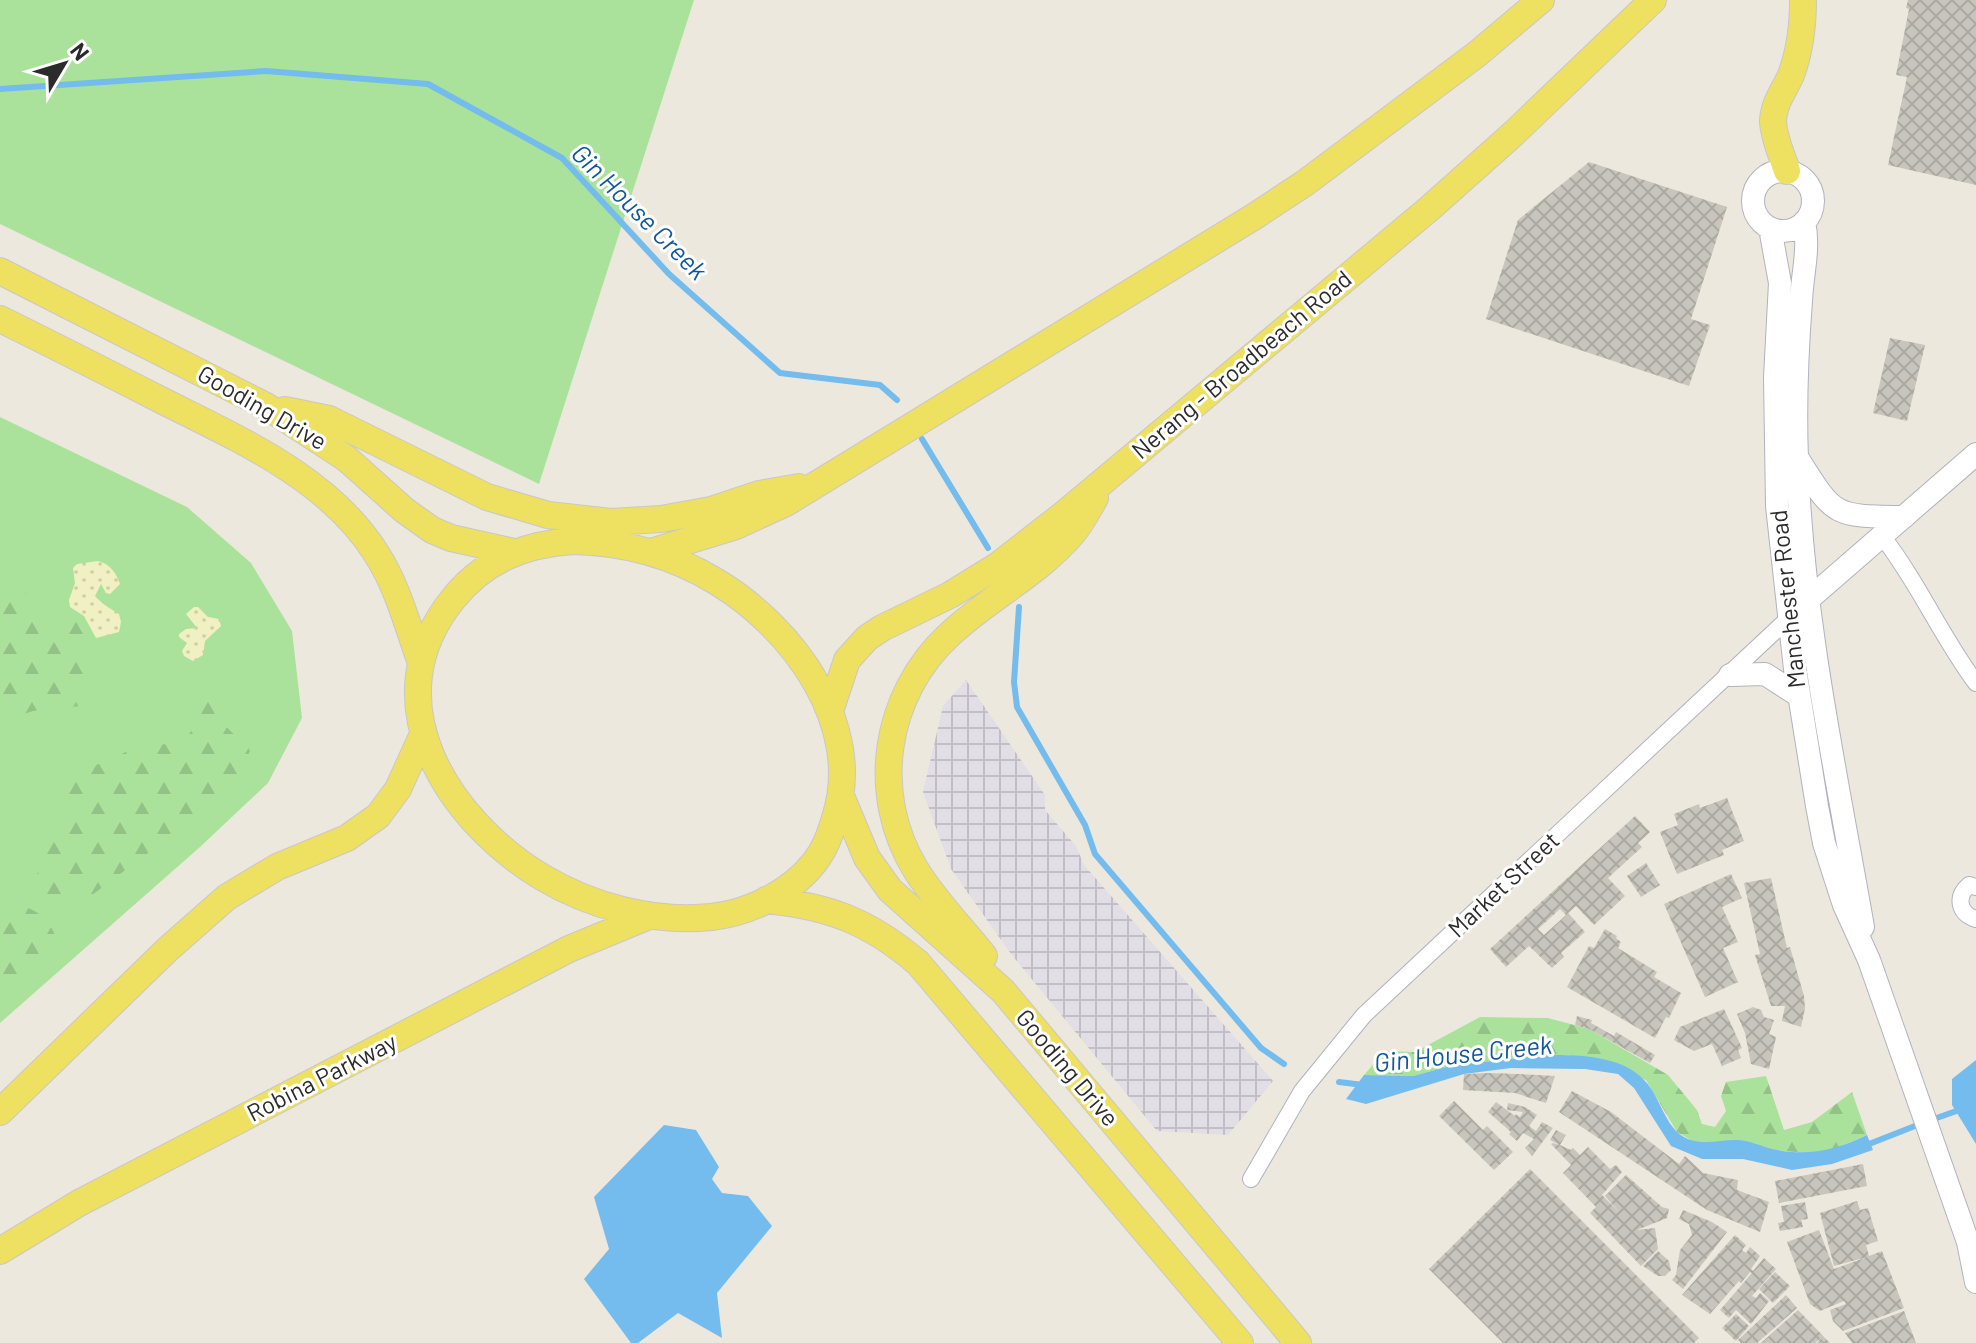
<svg xmlns="http://www.w3.org/2000/svg" width="1976" height="1343" font-family="Barlow,sans-serif">
<style>
.industrial{fill:url(#industrial-grid)}
.grass{fill:#aae29b}
.forest{fill:url(#forest-firs)}
.sand{fill:url(#sand-dots)}
.water{fill:#73bced}
.lines{fill:none;stroke-linecap:round;stroke-linejoin:round}
.stream{stroke:#73bced;stroke-width:6}
.building{fill:url(#building-cross-hatch);fill-rule:evenodd}
.street-casing{stroke:#b1b2bf;stroke-width:18}
.secondary-casing{stroke:#b1b2bf;stroke-width:24}
.primary-casing{stroke:#c8c8c8;stroke-width:28}
.street{stroke:#fff;stroke-width:16}
.secondary{stroke:#fff;stroke-width:22}
.primary{stroke:#eee061;stroke-width:26}
.labels{text-anchor:middle;stroke-width:6;stroke-linejoin:round;paint-order:stroke}
.street-label{font-size:24px;fill:#2b2b2b;stroke:#fff}
.water-label{font-size:26px;font-style:italic;fill:#10589b;stroke:#fff}
</style>
<defs>
<pattern id="industrial-grid" width="8" height="8" patternUnits="userSpaceOnUse" patternTransform="scale(2)"><rect width="8" height="8" fill="#e1dee5"/><path d="M0 4h8M4 0v8" fill="none" stroke="#c1bfc5"/></pattern>
<pattern id="forest-firs" width="22" height="20" patternUnits="userSpaceOnUse" patternTransform="scale(2)"><rect width="22" height="20" fill="#aae29b"/><path d="M5 1l3.5 6h-7zM16 11l3.5 6h-7z" fill="#92c286"/></pattern>
<pattern id="sand-dots" width="8" height="8" patternUnits="userSpaceOnUse" patternTransform="scale(2)"><rect width="8" height="8" fill="#f1f0c2"/><path d="M2 2h.1M6 6h.1" fill="none" stroke="#cfcea7" stroke-width="1.8" stroke-linecap="round"/></pattern>
<pattern id="building-cross-hatch" width="8" height="8" patternUnits="userSpaceOnUse" patternTransform="scale(2)"><rect width="8" height="8" fill="#c8c5bd"/><path d="M0 0l8 8M0 8l8-8" fill="none" stroke="#aca9a3"/></pattern>
</defs>
<rect width="100%" height="100%" fill="#ede8de"/>
<path class="industrial" d="M966 680 1045 795V810L1076 846 1084 865 1273 1081 1228 1135 1157 1131 1011 954 951 869 923 792 943 706Z"/>
<path class="grass" d="M0 0H694L539 484 0 224Z
M0 417 187 507 251 563 292 631 302 718 268 783 200 847 0 1023Z"/>
<path class="forest" d="M0 574 25 592 36 608 56 627 65 624 73 612 81 617 92 638 89 646C95 660 87 661 85 673 83 682 85 693 85 703L80 706 33 711 0 722Z
M206 699C219 706 218 716 226 726 233 736 245 740 250 751L240 771 200 807 156 847 92 895 56 904H44L26 895C28 885 36 880 38 872 45 839 38 843 70 829 84 803 64 803 62 779 78 770 92 767 109 760 119 756 127 750 138 748 151 745 169 745 181 740 201 731 190 710 206 699Z
M18 905C40 909 54 925 59 947L0 1001V921L9 908Z
M1480 1017 1548 1018 1589 1029 1668 1075 1697 1110 1702 1124 1715 1127 1726 1111 1721 1096 1726 1082 1766 1076 1784 1130 1812 1122 1852 1092 1867 1135 1829 1151 1807 1153 1696 1143 1677 1132 1646 1080 1568 1055 1450 1066 1413 1076 1364 1075 1385 1051 1415 1052Z"/>
<path class="sand" d="M98 561C109 563 117 574 120 584L110 594 106 593 101 584 95 596C102 604 109 608 119 614L121 622 119 632 96 638 84 616 70 607 69 600 75 583 73 568 77 564Z
M194 607H198L208 617 219 619 221 626 205 641 203 655 193 661 184 656 182 651 187 643 179 637V634L186 629 197 628 186 614Z"/>
<path class="water" d="M1546 1055C1583 1055 1630 1055 1652 1090 1660 1103 1666 1121 1677 1132 1695 1148 1715 1140 1736 1140 1749 1140 1760 1146 1772 1149 1807 1157 1836 1150 1867 1135L1873 1150 1832 1164 1792 1170 1743 1159H1702L1671 1146 1634 1088 1618 1074 1585 1069 1511 1068 1464 1074 1366 1104 1346 1099 1364 1075 1413 1076 1450 1066Z
M1976 1060V1144L1952 1105V1079Z
M664 1125 696 1130 719 1167 712 1179 722 1193 748 1196 772 1226 717 1293 722 1338 678 1313 638 1343H631L584 1279 609 1249 594 1197Z"/>
<g class="lines">
<path class="stream" d="M0 89 266 71 428 84 562 158 669 274 780 373 880 385 897 400
M922 439 988 548
M1019 607 1014 682 1017 707 1085 825 1095 854 1261 1048 1284 1064
M1339 1082 1363 1085
M1931 1120 1976 1104
M1864 1146 1920 1124"/>
</g>
<path class="building" d="M1908 0H1976V185L1888 165 1907 77 1896 75 1909 9 1906 8Z
M1589 162 1727 207 1691 319 1710 325 1689 386 1486 319 1518 220Z
M1890 338 1925 345 1907 421 1873 413Z
M1727 798 1744 841 1722 850 1724 855 1677 874 1660 832 1678 825 1674 814 1699 804 1700 808Z
M1635 816 1650 832 1638 843 1642 847 1608 878 1625 896 1594 925 1576 906 1566 915 1568 913 1585 932 1561 953 1564 957 1552 968 1529 946 1506 967 1490 949ZM1560 909 1566 915 1544 935 1538 929Z
M1646 863 1660 885 1641 897 1627 876Z
M1731 874 1742 898 1722 907 1738 942 1723 948 1738 982 1705 997 1664 904Z
M1771 878 1787 948 1790 947 1804 996 1805 1008 1801 1027 1782 1021 1785 1006H1771L1755 955 1760 954 1744 883Z
M1605 929 1617 936 1616 938 1621 942 1618 948 1657 972 1654 977 1681 993 1669 1018 1666 1017 1655 1038 1567 987 1589 946 1594 948Z
M1753 1007 1761 1010 1764 1017 1774 1020 1769 1034 1776 1037 1769 1069 1751 1064 1745 1033 1737 1014Z
M1724 1009 1742 1048 1738 1050 1741 1058 1722 1066 1712 1044 1694 1051 1674 1040 1680 1027Z
M1577 1016 1592 1020 1591 1023 1614 1036 1616 1032 1655 1055 1650 1063 1589 1029 1575 1025Z
M1489 1073 1519 1074 1555 1076 1546 1103 1515 1093 1463 1090 1464 1074Z
M1572 1091 1611 1112 1679 1164 1685 1156 1703 1173 1738 1180 1737 1190 1769 1202 1760 1232 1707 1210 1559 1112Z
M1454 1101 1483 1130 1487 1126 1513 1152 1494 1170 1439 1116Z
M1496 1102 1515 1116 1516 1114 1520 1117 1523 1112 1507 1110 1508 1103 1525 1107 1537 1115 1529 1126 1536 1131 1542 1122 1553 1128 1532 1156 1525 1148 1534 1139 1523 1133 1517 1141 1509 1134 1511 1132 1488 1112Z
M1556 1130 1566 1135 1560 1145 1571 1150 1573 1148 1580 1155 1588 1147 1610 1169 1616 1165 1622 1172 1602 1195 1619 1212 1605 1196 1626 1175 1662 1207 1669 1209 1667 1218 1637 1230 1655 1228 1658 1249 1641 1266 1590 1213 1596 1207 1563 1173 1571 1165 1551 1144 1553 1143 1560 1145 1550 1140Z
M1863 1164 1867 1186 1779 1203 1775 1181Z
M1530 1169 1699 1338 1694 1343H1503L1429 1269Z
M1857 1201 1860 1210 1868 1208 1878 1241 1866 1245 1869 1256 1882 1251 1904 1308 1843 1331 1833 1321 1830 1310 1846 1304 1844 1301 1820 1311 1810 1304 1787 1242 1819 1230 1834 1269 1867 1257 1834 1266 1820 1213Z
M1805 1202 1808 1219 1801 1220 1803 1227 1780 1231 1778 1223 1784 1222 1781 1206Z
M1683 1210 1712 1222 1727 1232 1683 1289 1672 1280 1676 1275 1680 1250 1692 1235 1689 1224 1679 1219Z
M1735 1235 1746 1245 1742 1250 1746 1253 1750 1247 1760 1256 1751 1269 1753 1271 1764 1258 1776 1269 1752 1296 1756 1298 1760 1293 1769 1301 1751 1324 1736 1310 1729 1318 1720 1310 1752 1273 1750 1272 1741 1283 1739 1281 1710 1314 1682 1295Z
M1658 1251 1669 1261 1671 1270 1665 1276H1658L1643 1266Z
M1775 1272 1790 1286 1773 1303 1759 1289Z
M1786 1295 1797 1308 1757 1343H1741L1738 1340Z
M1798 1310 1830 1343H1817L1821 1338 1815 1343H1761Z
M1904 1311 1916 1343H1852L1845 1333Z
M1736 1314 1749 1326 1736 1341 1722 1328Z"/>
<g class="lines">
<g class="street-casing">
<path id="street" d="M1882 536C1918 582 1941 636 1976 683
M1976 887 1969 885C1955 897 1959 914 1976 919
M1251 1179 1302 1091 1364 1015 1789 618"/>
</g>
<g class="secondary-casing">
<path id="secondary" d="M1753 201a30 30 0 1 1 60 0a30 30 0 1 1-60 0Z
M1804 222C1810 248 1802 275 1801 301 1797 353 1795 406 1797 459 1802 617 1836 772 1863 927
M1770 228 1780 283 1775 377 1777 506 1795 669 1817 806 1824 843 1844 905 1869 960 1968 1242 1976 1282
M1797 457C1835 517 1832 516 1904 517
M1801 606 1976 454
M1730 675 1765 674 1799 696"/>
</g>
<g class="primary-casing">
<path id="primary" d="M1787 171C1782 155 1774 139 1773 122 1773 104 1784 91 1791 75 1800 51 1803 26 1803 0
M0 271 266 406 347 459 404 510 432 530 451 538 514 552
M0 319C53 345 106 372 159 399 236 438 328 477 376 553 397 585 407 624 420 660
M285 410 329 419 487 497 548 515 611 522 661 519 711 510 759 494 799 487
M573 541C624 542 673 555 717 582 793 628 865 725 835 818 830 835 825 849 814 863 790 893 749 913 711 917 653 923 590 906 542 877 446 819 371 700 453 599 484 560 525 544 573 541Z
M651 552 736 526 786 503 1255 216 1305 183 1477 54 1541 0
M830 711 847 660 867 638 882 628 950 595 997 566 1064 514 1430 208 1513 134 1653 0
M841 796 867 858 890 890 1003 991 1298 1343
M766 900C829 906 870 922 918 963L1240 1343
M984 956C962 928 935 901 916 870 869 794 884 695 949 635 987 599 1038 574 1072 534 1081 524 1088 510 1095 498
M0 1112 168 949 227 897 277 867 347 838 378 816 398 789 423 734
M0 1251 79 1203 569 949 649 916"/>
</g>
<use href="#street" class="street"/>
<use href="#secondary" class="secondary"/>
<use href="#primary" class="primary"/>
</g>
<g class="labels">
<g class="street-label">
<text transform="translate(1242 365) rotate(-40)" y="8">Nerang - Broadbeach Road</text>
<text transform="translate(262 408) rotate(30)" y="8">Gooding Drive</text>
<text transform="translate(1788 599) rotate(-96)" y="8">Manchester Road</text>
<text transform="translate(1504 885) rotate(-43)" y="8">Market Street</text>
<text transform="translate(1067 1068) rotate(50)" y="8">Gooding Drive</text>
<text transform="translate(322 1078) rotate(-27)" y="8">Robina Parkway</text>
</g>
<g class="water-label">
<text transform="translate(639 212) rotate(45)" y="9">Gin House Creek</text>
<text transform="translate(1463 1054) rotate(-6)" y="9">Gin House Creek</text>
</g>
</g>
<g transform="translate(64 64) rotate(52)" stroke="#ffffff" stroke-width="6" paint-order="stroke">
<path d="M0-6L14 30L0 20L-14 30Z" fill="#2b2b2b"/>
<text y="-12" font-size="22" font-weight="bold" text-anchor="middle" fill="#2b2b2b">N</text>
</g>
</svg>
